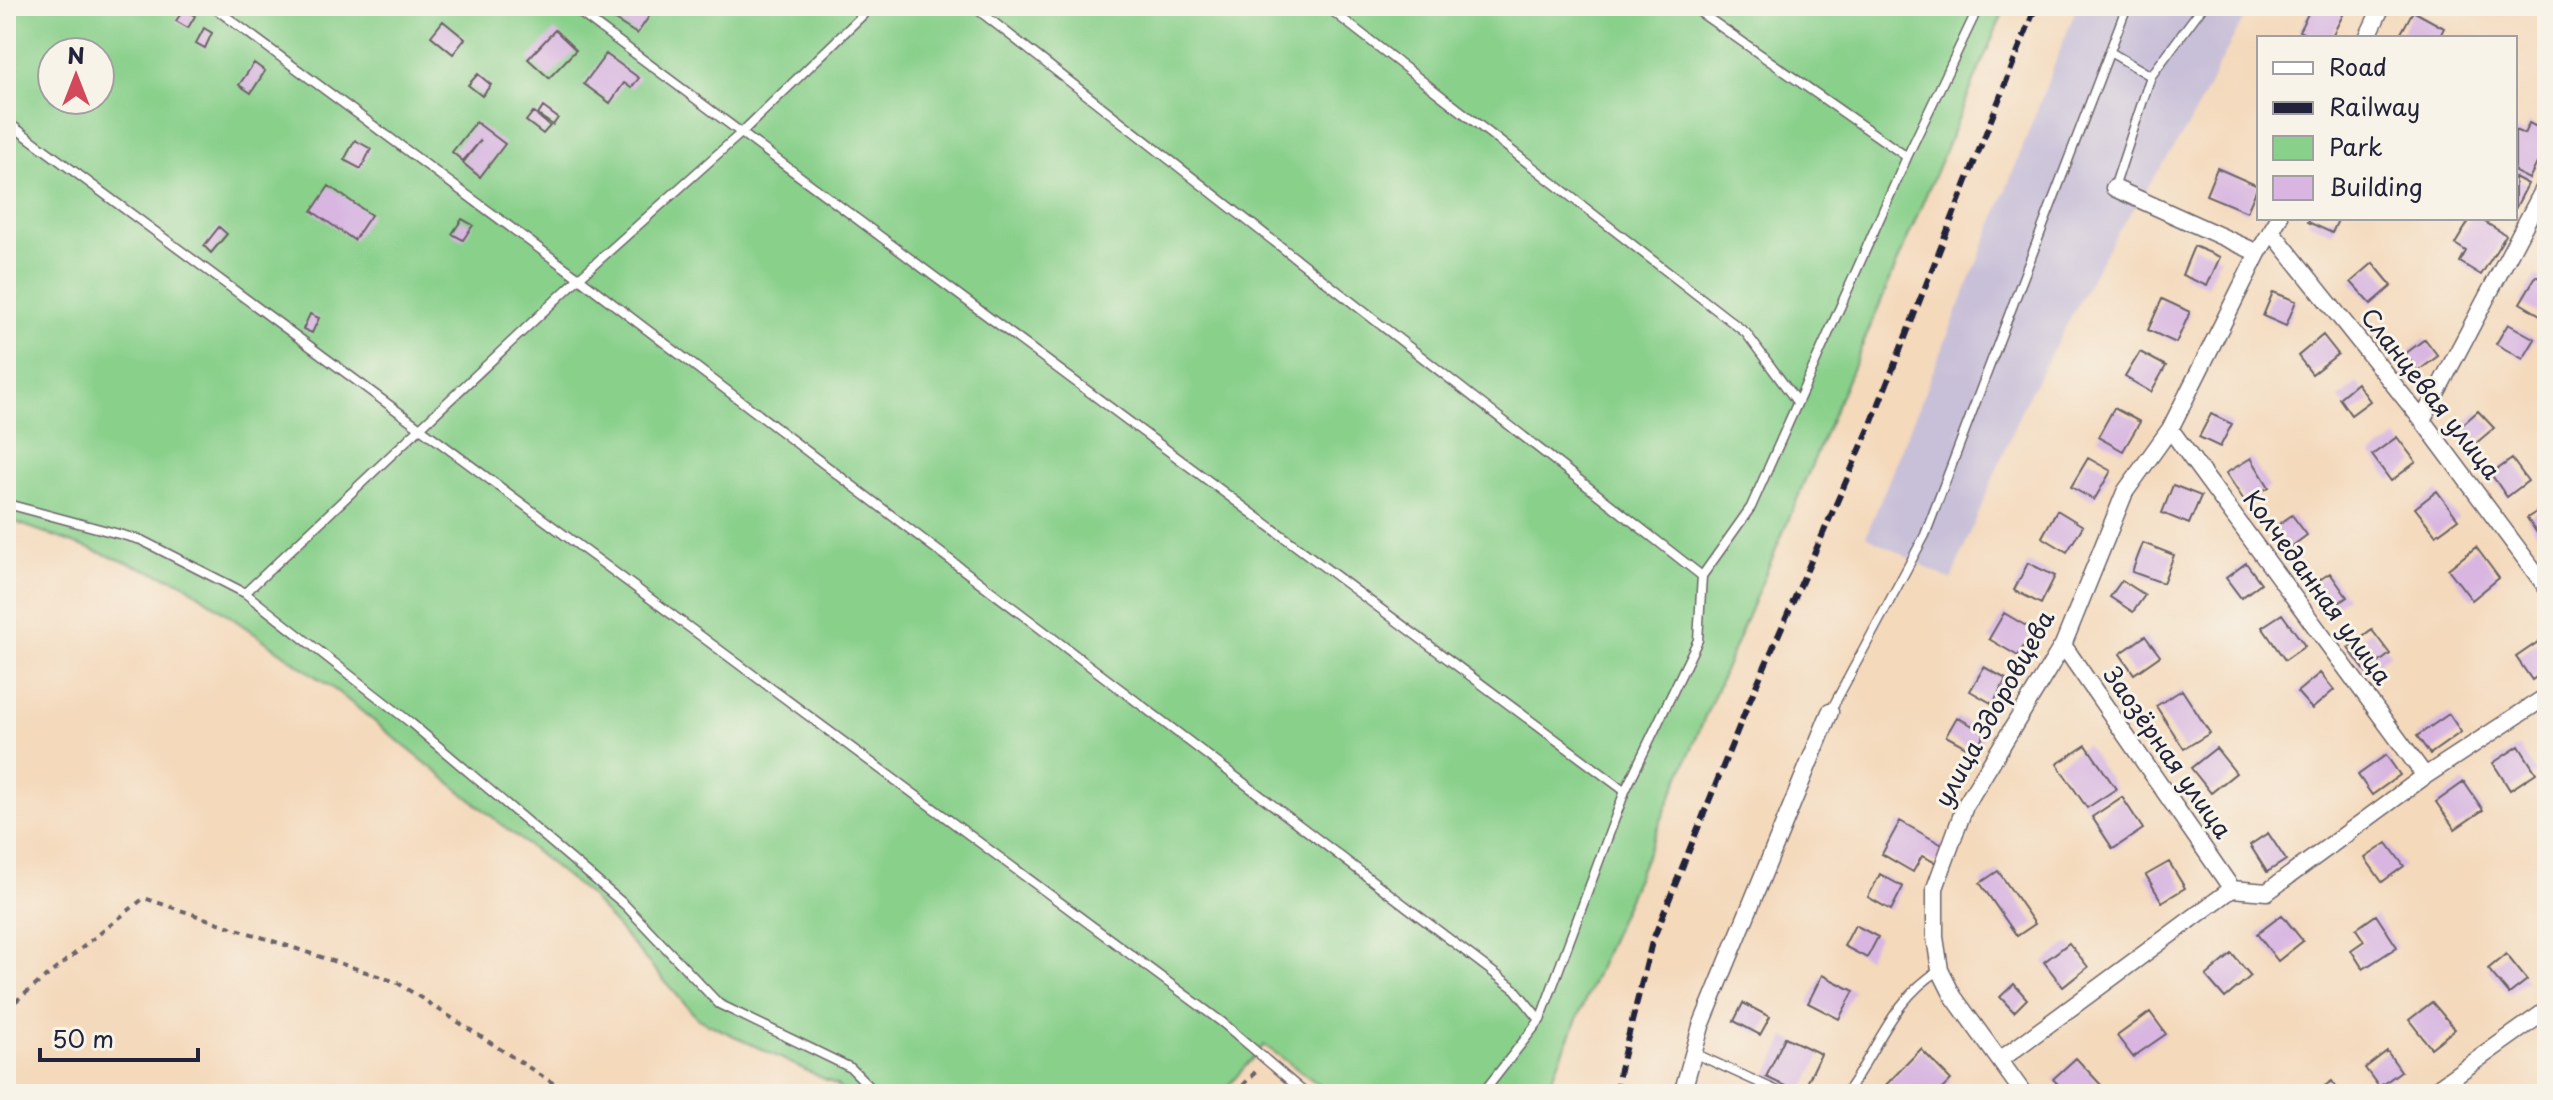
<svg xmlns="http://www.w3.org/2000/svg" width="2553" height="1100" font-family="'Playpen Sans',sans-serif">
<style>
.industrial{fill:#c8bfd8}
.green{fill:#89d08b;stroke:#567963;stroke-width:2;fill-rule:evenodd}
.building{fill:#d8b6e1}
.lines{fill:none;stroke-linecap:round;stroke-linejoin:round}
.lane-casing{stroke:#6c6268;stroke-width:11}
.street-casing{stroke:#6c6268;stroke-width:19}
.path{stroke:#6c6268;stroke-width:4;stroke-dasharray:6 6;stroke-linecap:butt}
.lane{stroke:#fff;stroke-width:8}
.street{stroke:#fff;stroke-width:16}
.rail{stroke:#22223b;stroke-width:6;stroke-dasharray:12 6;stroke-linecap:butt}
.labels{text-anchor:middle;stroke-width:6;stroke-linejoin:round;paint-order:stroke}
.street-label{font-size:24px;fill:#22223b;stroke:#f7f3e8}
</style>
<rect width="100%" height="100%" fill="#f7f3e8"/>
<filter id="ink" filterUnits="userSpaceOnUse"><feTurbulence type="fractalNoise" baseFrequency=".0125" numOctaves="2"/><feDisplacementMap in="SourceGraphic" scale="16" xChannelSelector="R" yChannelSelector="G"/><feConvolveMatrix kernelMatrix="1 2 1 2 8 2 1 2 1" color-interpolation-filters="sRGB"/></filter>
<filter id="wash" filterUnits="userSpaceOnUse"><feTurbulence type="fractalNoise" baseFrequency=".006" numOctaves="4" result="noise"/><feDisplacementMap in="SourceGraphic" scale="32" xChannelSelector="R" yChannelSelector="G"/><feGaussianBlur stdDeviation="1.8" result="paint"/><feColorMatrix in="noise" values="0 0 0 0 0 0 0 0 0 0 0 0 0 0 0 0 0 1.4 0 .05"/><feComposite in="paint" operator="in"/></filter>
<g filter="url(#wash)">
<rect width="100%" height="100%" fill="#f4d9bb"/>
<path class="industrial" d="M2077 6H2250L2187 128 2110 244 2022 408 1951 580 1866 536 1994 221Z"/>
<path class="green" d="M6 6H2006L1547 1090 1541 1094H1332L1264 1045 1221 1094H844L837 1085 698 1019 589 895 339 693 181 582 18 523 6 514ZM52 52H100V100H52Z"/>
<g id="blocks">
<path class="building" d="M621 6H635L650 15 637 34 613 19Z
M2312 6H2341L2346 9 2331 38H2312L2299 31Z
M184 9 195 16 188 28 176 21Z
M2413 11 2444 28 2439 38H2405L2400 35Z
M443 21 465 39 453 54 431 36Z
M204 28 212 33 205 48 196 43Z
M555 30 576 50 549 78 528 59Z
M606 54 639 78 631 88 624 83 610 103 584 84Z
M254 63 265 71 251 93 239 85Z
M478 74 491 85 482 96 468 85Z
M543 107 558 118 553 125 538 115Z
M533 112 550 126 543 134 526 121Z
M476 122 505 144 480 177 463 163 481 140 463 161 452 152Z
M2529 123 2547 132V144L2529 179 2515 172V130L2524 134Z
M355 140 371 149 361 169 344 160Z
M2217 168 2258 186 2247 212 2206 195Z
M2515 177 2528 184 2515 209Z
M329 186 371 215 354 240 312 211Z
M2310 218H2339L2332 233 2308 222Z
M2471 218H2478L2506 235 2481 275 2460 262 2466 251 2455 244Z
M462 219 473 225 463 240 452 234Z
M219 227 227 234 211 253 204 246Z
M2194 246 2220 257 2207 286 2182 275Z
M2373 263 2392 286 2371 304 2351 282Z
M2536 276 2547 282V307L2542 316 2520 303Z
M2273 292 2296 301 2286 326 2263 316Z
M2162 299 2190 312 2176 343 2148 330Z
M310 314 319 318 312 333 303 329Z
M2508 324 2535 339 2523 359 2496 344Z
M2323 335 2338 354 2312 374 2298 356Z
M2425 339 2438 356 2418 371 2405 354Z
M2140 352 2166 366 2151 392 2125 377Z
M2357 383 2370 401 2351 415 2339 398Z
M2114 408 2140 422 2123 451 2098 437Z
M2478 411 2494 428 2469 449 2454 432Z
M2211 414 2232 424 2220 447 2199 437Z
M2397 437 2416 462 2391 481 2372 455Z
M2088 458 2111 471 2094 500 2071 487Z
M2251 458 2269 487 2245 502 2226 473Z
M2512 459 2528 481 2507 497 2491 474Z
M2173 485 2201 496 2189 524 2162 513Z
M2437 491 2458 519 2436 535 2415 508Z
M2547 505V535L2541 539 2527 518Z
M2057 510 2083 526 2067 552 2042 537Z
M2292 515 2307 535 2284 552 2269 531Z
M2143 543 2174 555 2163 583 2132 572Z
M2476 547 2499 578 2472 600 2448 569Z
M2028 563 2055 576 2041 604 2014 590Z
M2246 563 2261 583 2241 598 2226 578Z
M2330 573 2347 597 2326 612 2309 587Z
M2122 580 2145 595 2133 612 2110 597Z
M2004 613 2033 630 2018 656 1989 639Z
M2282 614 2305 646 2285 660 2262 627Z
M2372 630 2390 654 2366 672 2348 648Z
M2145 636 2160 656 2134 674 2120 654Z
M2541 640 2547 650V669L2532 680 2516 657Z
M1984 667 2006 679 1993 704 1970 691Z
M2320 673 2334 690 2312 709 2297 692Z
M2182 690 2210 733 2184 749 2156 706Z
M2449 714 2461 732 2430 754 2417 736Z
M1957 717 1985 733 1975 752 1946 736Z
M2086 745 2116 789 2087 808 2057 764Z
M2519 746 2536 773 2510 790 2493 763Z
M2216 748 2236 773 2211 793 2191 768Z
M2386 755 2400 775 2372 795 2358 775Z
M2464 782 2483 810 2455 829 2436 802Z
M2122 797 2143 829 2113 849 2092 817Z
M1900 821 1946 847 1936 863 1922 856 1913 872 1882 854Z
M2268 833 2286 860 2267 872 2250 845Z
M2387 843 2404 866 2382 882 2365 858Z
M2169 862 2185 888 2162 902 2146 875Z
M1998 871 2035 924 2017 936 1980 883Z
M1880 874 1903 887 1891 910 1868 897Z
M2282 915 2303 941 2278 961 2257 934Z
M2376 915 2397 947 2363 969 2351 950 2364 941 2356 929Z
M1855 925 1878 937 1867 958 1844 946Z
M2069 943 2088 967 2063 987 2044 962Z
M2232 954 2251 976 2225 998 2206 976Z
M2506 954 2527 980 2509 994 2488 969Z
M1822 975 1854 991 1839 1019 1808 1003Z
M2014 984 2027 999 2014 1012 2000 997Z
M2432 1002 2455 1029 2431 1048 2409 1020Z
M1743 1003 1770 1017 1760 1035 1734 1021Z
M2150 1012 2166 1034 2133 1057 2117 1036Z
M1785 1037 1821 1054 1802 1094 1766 1077Z
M1921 1049 1951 1080 1937 1094H1877Z
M2387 1051 2401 1071 2379 1087 2365 1068Z
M2076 1058 2102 1086 2093 1094H2067L2053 1079Z
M2332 1081 2341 1094H2313Z"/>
</g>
</g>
<g filter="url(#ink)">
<use href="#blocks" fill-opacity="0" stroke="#6c6268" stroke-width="2"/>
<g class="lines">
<g class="lane-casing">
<path id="lane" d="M212 6 579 278 1515 989 1540 1020
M571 6 1625 791
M973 6 1702 576
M1326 6 1746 333 1797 402
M1691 6 1907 157
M2110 52 2151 76 2203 6
M6 121 1223 1023 1306 1094
M2114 188 2151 76
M6 499 11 505 141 540 245 593 411 723 625 905 719 1004 851 1068 877 1094
M245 593 579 278 740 134 872 6
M1830 712 1925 535 2127 6
M1694 1053 1784 1094
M1482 1094 1540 1020 1625 791 1698 640 1702 576 1751 507 1907 157 1979 6
M1845 1094C1878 1050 1891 1000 1940 970"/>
</g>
<g class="street-casing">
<path id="street" d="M2367 38 2382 6
M2114 188 2258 253
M2272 232 2422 420 2547 588
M2422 420 2547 183
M2170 429 2425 776
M2063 645 2232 889
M2000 1060 2232 889 2267 892 2425 776 2547 696
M1682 1094 1701 1026 1830 712
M2024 1094 1953 996 1940 970 1935 937V888L1965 806 2063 645 2125 492 2170 429 2258 253 2279 218
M2429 1094 2547 1010"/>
</g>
<path class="path" d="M6 1009 144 898 396 982 570 1094
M1235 1094 1258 1069"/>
<use href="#lane" class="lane"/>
<use href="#street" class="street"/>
<path class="rail" d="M1616 1094 1620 1069 1652 942 1749 702 1869 429 2036 6"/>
</g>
</g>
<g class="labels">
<g class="street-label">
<text transform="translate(2430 394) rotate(52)" y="8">Сланцевая улица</text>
<text transform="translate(2317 588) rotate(54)" y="8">Колчеданная улица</text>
<text transform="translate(1995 709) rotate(-61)" y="8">улица Здоровцева</text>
<text transform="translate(2167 753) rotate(55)" y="8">Заозёрная улица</text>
</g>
</g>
<rect width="2553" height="1100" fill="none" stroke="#f7f3e8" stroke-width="32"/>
<rect x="2257" y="36" width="260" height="184" fill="#f7f3e8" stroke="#a29fa3" stroke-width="2"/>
<rect x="2273" y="62" width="40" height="12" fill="#ffffff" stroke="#a29fa3" stroke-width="2"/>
<text x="2329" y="76" font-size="24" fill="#22223b">Road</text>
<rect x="2273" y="102" width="40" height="12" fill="#22223b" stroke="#a29fa3" stroke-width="2"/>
<text x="2329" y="116" font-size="24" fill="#22223b">Railway</text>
<rect x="2273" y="136" width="40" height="24" fill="#89d08b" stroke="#a29fa3" stroke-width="2"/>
<text x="2329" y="156" font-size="24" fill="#22223b">Park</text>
<rect x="2273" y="176" width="40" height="24" fill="#d8b6e1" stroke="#a29fa3" stroke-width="2"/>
<text x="2329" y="196" font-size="24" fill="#22223b">Building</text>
<g transform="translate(76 76)"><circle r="38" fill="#f7f3e8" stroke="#a29fa3" stroke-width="2"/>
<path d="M0-6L14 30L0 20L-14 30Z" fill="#d1495b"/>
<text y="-12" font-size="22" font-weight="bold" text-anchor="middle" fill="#22223b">N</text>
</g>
<path d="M40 1048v12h158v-12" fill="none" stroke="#22223b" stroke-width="4"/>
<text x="52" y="1048" font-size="24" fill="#22223b" stroke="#f7f3e8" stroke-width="6" paint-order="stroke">50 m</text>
</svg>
